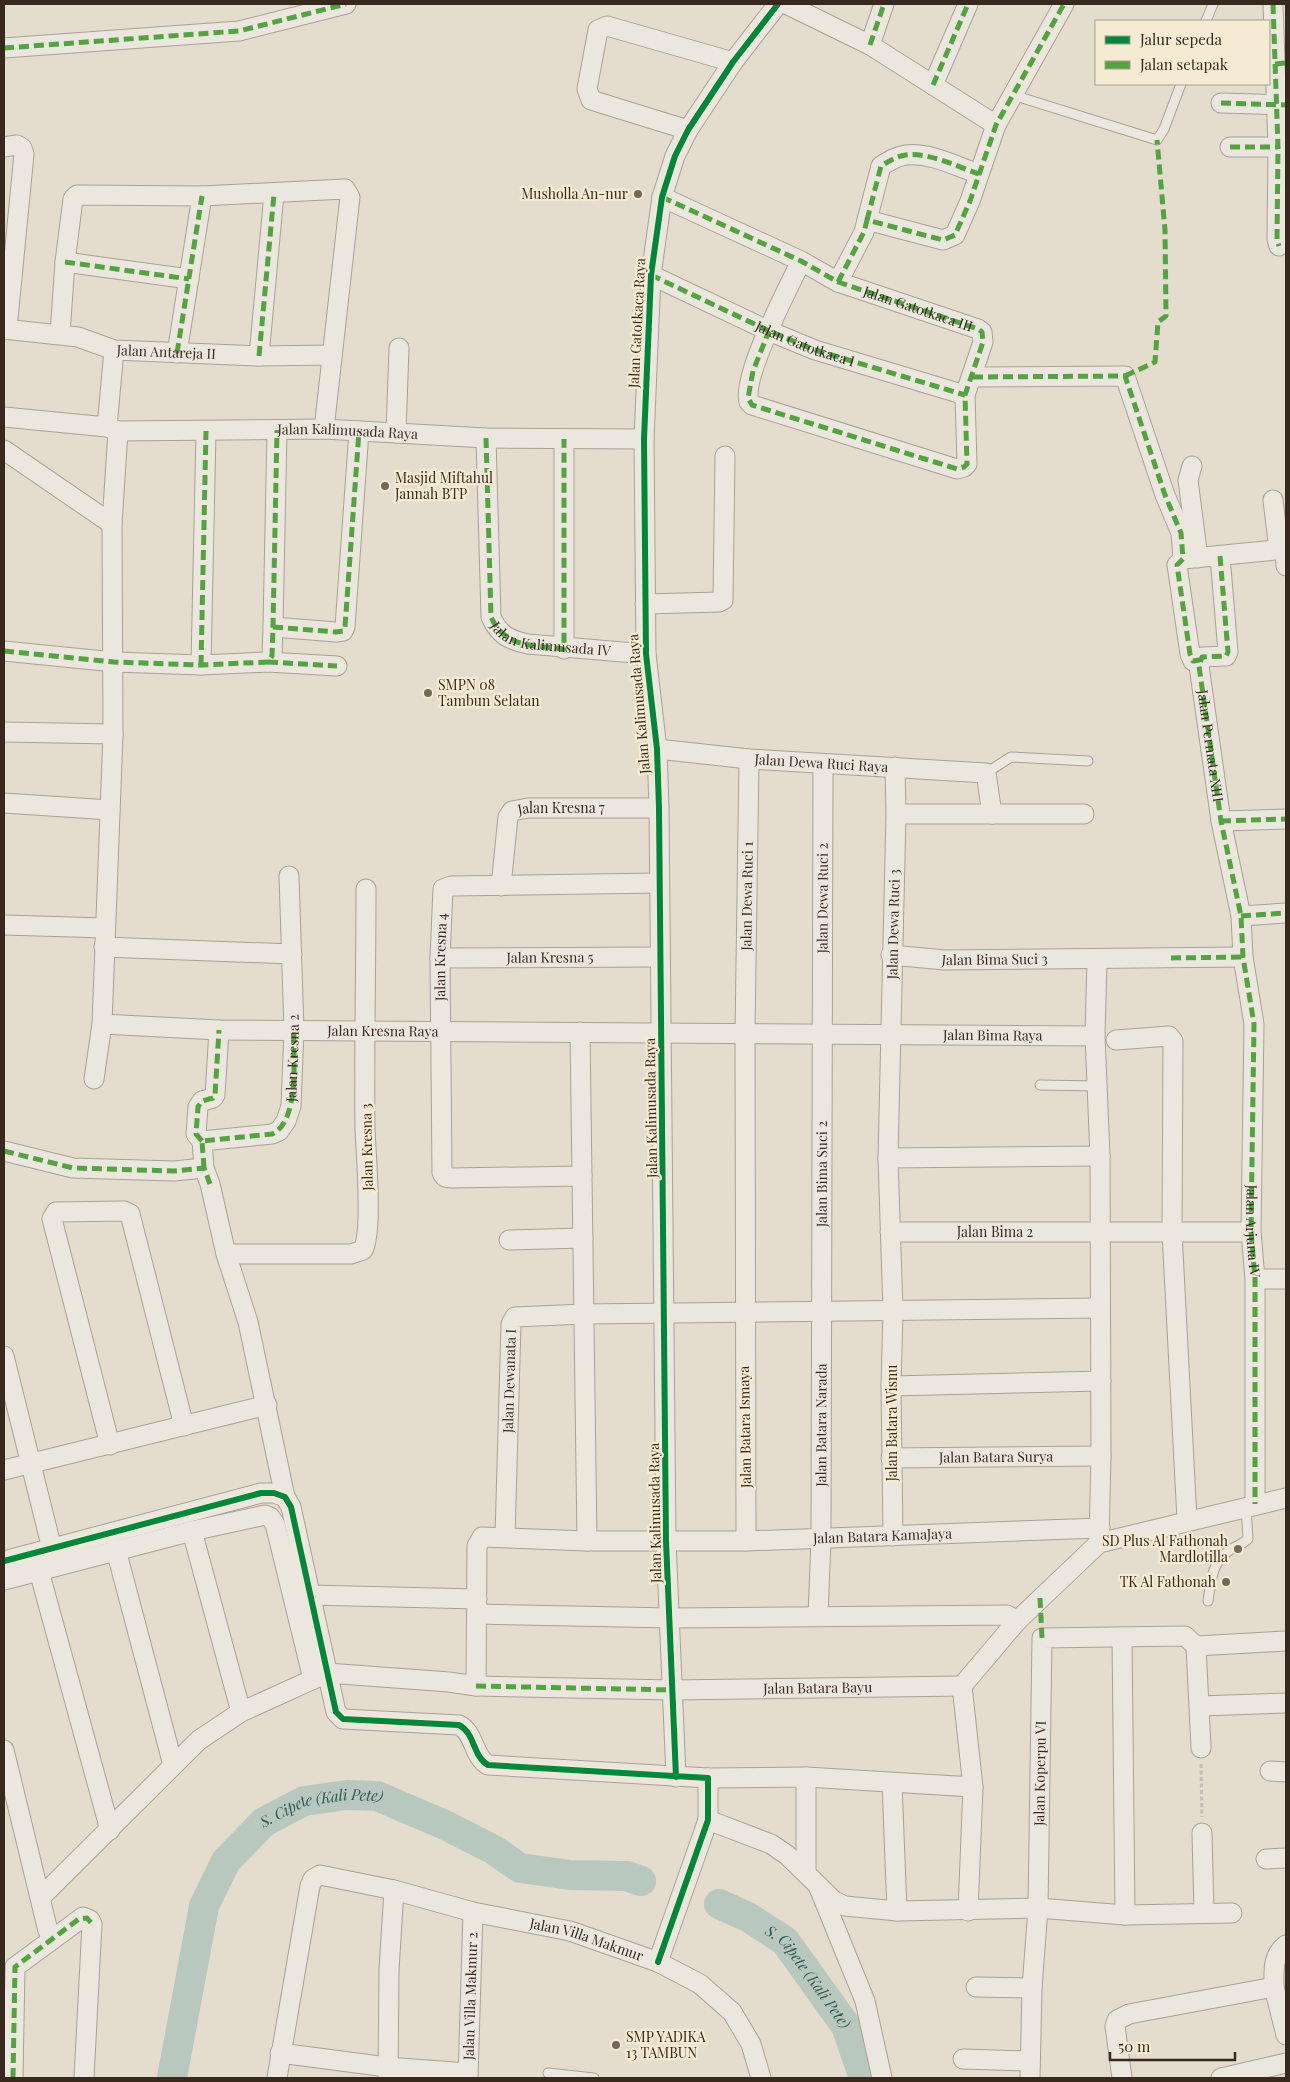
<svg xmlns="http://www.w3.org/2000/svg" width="1290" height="2082" font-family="'Playfair Display',serif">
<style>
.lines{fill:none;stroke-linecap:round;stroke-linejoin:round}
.river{stroke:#b8c8be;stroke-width:30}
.lane-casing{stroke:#a9a196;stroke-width:11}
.street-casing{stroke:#a9a196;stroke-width:21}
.path{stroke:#c4beb5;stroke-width:3;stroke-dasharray:4 2.5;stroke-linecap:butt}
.lane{stroke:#ece7de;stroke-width:9}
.street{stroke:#ece7de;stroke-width:19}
.quiet{stroke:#53a341;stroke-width:5;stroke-dasharray:10 5;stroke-linecap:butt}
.cycleway-casing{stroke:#f5ead2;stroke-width:9}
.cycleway{stroke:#00873e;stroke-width:6}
.poi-dot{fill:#74685b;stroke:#f5ead2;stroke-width:2}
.labels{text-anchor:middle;stroke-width:4.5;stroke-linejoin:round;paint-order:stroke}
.poi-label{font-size:14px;fill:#37291e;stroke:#f5ead2;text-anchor:end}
.street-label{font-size:14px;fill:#37291e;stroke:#f5ead2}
.water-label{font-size:15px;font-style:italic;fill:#2d5753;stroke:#f5ead2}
</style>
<rect width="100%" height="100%" fill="#e4dccd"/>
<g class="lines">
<g class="river">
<path id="s1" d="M719 1904 748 1917 785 1941 846 2026 864 2078"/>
<path id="s2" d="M172 2078 204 1906 226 1861 264 1822 304 1801 347 1795 377 1796 445 1825 494 1850 520 1868 570 1875 627 1876 641 1881"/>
</g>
<g class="lane-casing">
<path id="lane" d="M1206 21 1213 4
M1013 95 1157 140 1164 129 1181 84
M986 773 1011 757 1088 761
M1040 1085 1097 1086
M1208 1601C1211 1581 1212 1561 1230 1550 1236 1546 1243 1544 1248 1539L1246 1507
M548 2073 594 2078"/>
</g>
<g class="street-casing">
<g id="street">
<path d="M786 4 870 45 996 125"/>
<path d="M1273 4 1278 147 1277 239 1279 246"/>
<path d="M870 45 884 4"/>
<path d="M4 48 239 31 346 4"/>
<path d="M933 85 968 4"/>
<path d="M1221 103 1286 105"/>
<path d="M688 130 591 100 587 89 598 30 607 26 733 62"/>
<path d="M4 147 17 145 22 148 24 154 7 329"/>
<path d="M1230 147H1278"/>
<path d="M662 197 801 261 838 282 978 329 982 332 983 342 965 395 967 464 964 467 957 469 752 405 749 402C741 377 789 287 801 261"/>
<path d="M867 220 881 166C889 161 897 156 906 155 929 152 958 167 979 174"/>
<path d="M65 262 189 279"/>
<path d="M651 275 769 331 815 350 965 395"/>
<path d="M838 282 864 232 867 220 943 240 955 235 970 201 996 125 1064 4"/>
<path id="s3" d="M4 329 78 337 114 350 259 356 332 355"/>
<path d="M60 334 65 262 73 199 77 195 202 196 345 189 350 197 324 429"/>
<path d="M177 353 202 196"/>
<path d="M259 356 274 194"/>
<path d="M973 377 1125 376 1165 495 1181 533 1183 559"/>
<path id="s4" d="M4 417 107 427 118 431 324 429 486 438 644 439"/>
<path d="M107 427 114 350"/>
<path d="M396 433 399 348"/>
<path id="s5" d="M486 438 491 617C499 635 509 640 528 644L646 654"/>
<path d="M4 450 112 524"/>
<path d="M1192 466 1188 480 1198 558"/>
<path d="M1273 500 1279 550"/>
<path d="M1285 549 1286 566"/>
<path d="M1220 556 1228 652 1226 656 1202 657 1199 666 1221 821 1241 916 1243 957 1254 1024 1251 1232 1255 1279V1504"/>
<path d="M1183 559 1177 565 1190 654 1193 661 1200 660"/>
<path d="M1183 559 1286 549"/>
<path d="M645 604 719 602 723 600 725 456"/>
<path d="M273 627 336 632 343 631 345 627 359 431"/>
<path d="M564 649V439"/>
<path d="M4 651 114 662 201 665 268 662 272 656 273 627 277 430"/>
<path d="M268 662 337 666"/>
<path d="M201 665 206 431"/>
<path d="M4 732 113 734"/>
<path id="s6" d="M657 749 749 759 986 773 992 814"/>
<path d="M4 803 110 810"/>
<path d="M896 814H1084"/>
<path d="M1221 821 1286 819"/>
<path id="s7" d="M501 886 508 817 512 811 528 808H659"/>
<path d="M1241 916 1286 913"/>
<path d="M4 925 105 928"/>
<path d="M104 947 292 954"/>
<path id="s8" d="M891 955 945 960 1243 957"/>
<path id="s9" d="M440 958 659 957"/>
<path d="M1097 959 1095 1036 1100 1156 1101 1456 1099 1540"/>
<path id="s10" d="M102 1024 219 1030 1095 1036"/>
<path d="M580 1032 587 1541"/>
<path d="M1116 1040 1169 1036 1173 1041 1172 1232 1187 1520"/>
<path d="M94 1079 102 1024 113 734 112 524 118 431"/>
<path d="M202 1141 196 1134 198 1107 202 1101 213 1098 215 1095 219 1030"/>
<path d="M4 1151 73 1168 174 1171 204 1168 210 1184 226 1254 248 1322 285 1497"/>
<path d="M888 1158 1100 1156"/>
<path id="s11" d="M204 1168 202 1141 272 1134 279 1131 286 1121 291 1106 294 1030 289 876"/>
<path id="s12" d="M582 1176 452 1178 445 1177 442 1173 440 958 443 889 451 886 659 883"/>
<path id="s13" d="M890 1232H1251"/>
<path d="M509 1240 583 1238"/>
<path d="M226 1254H351L363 1250C373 1231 366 1155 365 1129 364 1049 366 969 366 889"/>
<path d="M1255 1279H1286"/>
<path d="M4 1356 52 1549"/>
<path d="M891 1386 1101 1381"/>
<path d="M110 1445 52 1219 56 1212 124 1211 130 1214 184 1426"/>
<path id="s14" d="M891 1458 1101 1456"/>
<path d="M4 1470 267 1405"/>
<path d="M192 1531 241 1712"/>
<path id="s15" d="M893 1536 891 1386 893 1311 888 1158 896 814 895 767"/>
<path id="s16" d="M505 1537 511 1324 515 1317 584 1314 1100 1308"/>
<path id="s17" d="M746 1541 745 1033 749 759"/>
<path d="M116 1550 173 1765"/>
<path d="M4 1561 261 1493H274L285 1497 291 1507 336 1712 343 1719 459 1725C475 1733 473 1757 488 1765L708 1778V1820L658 1962"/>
<path d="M39 1571 110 1830"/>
<path d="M4 1580 192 1531 265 1515 270 1517 275 1524 313 1679"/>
<path d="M309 1595 477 1599"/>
<path d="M477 1614 671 1618 1007 1615 1017 1621"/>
<path id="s18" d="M818 1616 821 1539 823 764"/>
<path d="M1122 1637 1125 1915"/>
<path d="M1196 1646 1201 1748"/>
<path id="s19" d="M476 1686 477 1546 482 1537 587 1541H746L1100 1528"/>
<path d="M1200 1706 1286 1703"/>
<path d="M4 1750 48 1931"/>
<path d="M1270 1771 1286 1772"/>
<path d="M676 1777 666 1541 659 808 657 749 646 654 644 439 651 275 662 197 675 156 688 130 733 62 778 4"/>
<path d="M806 1777V1872"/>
<path d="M708 1778 806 1777 973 1787"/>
<path d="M892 1783 897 1911"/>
<path d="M708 1820 771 1844 787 1855 834 1901 845 1906 897 1911 1038 1908 1125 1915 1232 1913"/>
<path d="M1202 1833 1204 1913"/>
<path d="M1266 1859 1286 1858"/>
<path d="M819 1888 865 2001 882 2078"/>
<path id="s20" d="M41 1897 199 1740 241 1712 327 1673 449 1682 476 1686 673 1690 962 1686"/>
<path d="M968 1911 973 1787 962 1686 1017 1621 1099 1543 1286 1498"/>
<path d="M976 1987 1032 1988"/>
<path d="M1274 1987 1286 2035"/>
<path d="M280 2053 387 2067 467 2073"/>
<path d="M963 2059 1030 2061"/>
<path d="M13 2078 15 1967 83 1917 90 1920 92 1924 84 2078"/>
<path id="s21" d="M277 2078 310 1886 313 1879 320 1875 394 1890 473 1912 570 1931 658 1962 700 1984 732 2012 751 2044 761 2078"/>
<path d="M388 2078 389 1970 394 1890"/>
<path id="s22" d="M468 2078 473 1912"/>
<path id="s23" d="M1030 2078 1032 1988 1038 1908 1042 1638 1185 1636 1196 1646 1286 1641"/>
<path d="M1122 2078 1115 2026 1117 2020 1129 2014 1274 1987C1274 1970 1272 1956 1286 1945"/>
<path d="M1221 2078 1286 2063"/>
</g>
</g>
<path class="path" d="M1201 1764 1202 1817"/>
<use href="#lane" class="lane"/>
<use href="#street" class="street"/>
<g class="quiet">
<path d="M1273 4 1278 147 1277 239 1279 246"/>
<path d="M870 45 884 4"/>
<path d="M4 48 239 31 346 4"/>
<path d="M1275 64 1286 63"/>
<path d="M933 85 968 4"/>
<path d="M1221 103 1286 105"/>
<path d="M1230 147H1278"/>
<path id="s24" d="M662 197 801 261 838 282 978 329 982 332 983 342 965 395 967 464 964 467 957 469 752 405 748 398 753 371 769 331"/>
<path d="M867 220 881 166C889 161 897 156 906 155 929 152 958 167 979 174"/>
<path d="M65 262 189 279"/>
<path id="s25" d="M651 275 769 331 815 350 965 395"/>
<path d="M838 282 864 232 867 220 943 240 955 235 970 201 996 125 1064 4"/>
<path d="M177 353 202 196"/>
<path d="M259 356 274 194"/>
<path d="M1125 376 1155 362 1158 322 1166 316 1165 230 1157 140"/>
<path d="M973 377 1125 376 1165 495 1181 533 1183 559 1177 565 1190 654 1193 661 1200 660"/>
<path d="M486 438 491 617C505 648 533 645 564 649V439"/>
<path id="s26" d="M1220 556 1228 652 1226 656 1202 657 1199 666 1221 821 1241 916 1243 957 1254 1024 1251 1232 1255 1279V1504"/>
<path d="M273 627 336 632 343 631 345 627 359 431"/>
<path d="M4 651 114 662 201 665 268 662 272 656 273 627 277 430"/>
<path d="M268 662 337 666"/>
<path d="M201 665 206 431"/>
<path d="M1221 821 1286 819"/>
<path d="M1241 916 1286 913"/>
<path d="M1171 958 1243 957"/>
<path d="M202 1141 196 1134 198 1107 202 1101 213 1098 215 1095 219 1030"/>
<path d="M4 1151 73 1168 174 1171 204 1168 210 1184"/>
<path d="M204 1168 202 1141 272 1134C300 1121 293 1058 294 1030"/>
<path d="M1040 1598 1042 1638"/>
<path d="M476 1686 673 1690"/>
<path d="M13 2078 15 1967 79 1919 87 1918 92 1924"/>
</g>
<g class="cycleway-casing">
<path id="cycleway" d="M4 1561 261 1493H274L285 1497 291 1507 336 1712 343 1719 459 1725C475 1733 473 1757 488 1765L708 1778V1820L658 1962
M676 1777 666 1541 659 808 657 749 646 654 644 439 651 275 662 197 675 156 688 130 733 62 778 4"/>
</g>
<use href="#cycleway" class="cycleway"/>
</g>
<g class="poi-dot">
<circle cx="638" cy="194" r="5"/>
<circle cx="385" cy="486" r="5"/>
<circle cx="428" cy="693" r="5"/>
<circle cx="1238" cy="1549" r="5"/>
<circle cx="1226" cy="1582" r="5"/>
<circle cx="616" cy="2045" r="5"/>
</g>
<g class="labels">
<g class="poi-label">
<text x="628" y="199">Musholla An-nur</text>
<text x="395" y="483" text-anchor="start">Masjid Miftahul<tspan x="395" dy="16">Jannah BTP</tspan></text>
<text x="438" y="690" text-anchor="start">SMPN 08<tspan x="438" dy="16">Tambun Selatan</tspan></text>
<text x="1228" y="1546">SD Plus Al Fathonah<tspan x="1228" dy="16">Mardlotilla</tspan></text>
<text x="1216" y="1587">TK Al Fathonah</text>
<text x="626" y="2042" text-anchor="start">SMP YADIKA<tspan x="626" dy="16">13 TAMBUN</tspan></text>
</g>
<g class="street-label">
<text dy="5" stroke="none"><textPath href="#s24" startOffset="280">Jalan Gatotkaca III</textPath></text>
<text transform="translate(637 323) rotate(-87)" y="5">Jalan Gatotkaca Raya</text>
<text dy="5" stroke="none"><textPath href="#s25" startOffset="169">Jalan Gatotkaca I</textPath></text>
<text dy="5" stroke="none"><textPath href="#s3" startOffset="165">Jalan Antareja II</textPath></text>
<text dy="5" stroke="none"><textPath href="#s4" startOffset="345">Jalan Kalimusada Raya</textPath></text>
<text dy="5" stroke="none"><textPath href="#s5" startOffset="248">Jalan Kalimusada IV</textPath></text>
<text transform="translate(639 704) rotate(-95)" y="5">Jalan Kalimusada Raya</text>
<text dy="5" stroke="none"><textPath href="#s26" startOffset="215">Jalan Permata XIII</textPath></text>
<text dy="5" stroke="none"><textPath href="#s6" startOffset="165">Jalan Dewa Ruci Raya</textPath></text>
<text dy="5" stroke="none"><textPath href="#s7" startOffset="126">Jalan Kresna 7</textPath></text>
<text dy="5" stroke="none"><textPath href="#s17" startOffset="645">Jalan Dewa Ruci 1</textPath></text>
<text dy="5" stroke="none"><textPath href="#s18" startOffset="718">Jalan Dewa Ruci 2</textPath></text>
<text dy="5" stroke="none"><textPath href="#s15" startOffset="612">Jalan Dewa Ruci 3</textPath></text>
<text dy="5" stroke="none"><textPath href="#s9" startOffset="110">Jalan Kresna 5</textPath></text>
<text dy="5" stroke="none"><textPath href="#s12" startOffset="358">Jalan Kresna 4</textPath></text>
<text dy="5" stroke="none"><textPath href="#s8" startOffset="104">Jalan Bima Suci 3</textPath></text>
<text dy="5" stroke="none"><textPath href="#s10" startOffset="281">Jalan Kresna Raya</textPath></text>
<text dy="5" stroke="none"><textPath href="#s10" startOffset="891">Jalan Bima Raya</textPath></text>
<text dy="5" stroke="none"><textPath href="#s11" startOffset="181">Jalan Kresna 2</textPath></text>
<text transform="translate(651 1108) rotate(-91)" y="5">Jalan Kalimusada Raya</text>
<text transform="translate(367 1147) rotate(-91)" y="5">Jalan Kresna 3</text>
<text dy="5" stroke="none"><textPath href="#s18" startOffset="442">Jalan Bima Suci 2</textPath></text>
<text dy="5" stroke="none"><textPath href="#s26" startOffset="704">Jalan Arjuna IV</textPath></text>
<text dy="5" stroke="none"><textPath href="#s13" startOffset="105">Jalan Bima 2</textPath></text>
<text dy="5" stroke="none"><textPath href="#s16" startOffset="156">Jalan Dewanata I</textPath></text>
<text transform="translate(892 1423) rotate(-90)" y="5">Jalan Batara Wisnu</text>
<text dy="5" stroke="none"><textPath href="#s18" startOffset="191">Jalan Batara Narada</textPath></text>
<text transform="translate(745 1427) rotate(-91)" y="5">Jalan Batara Ismaya</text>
<text dy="5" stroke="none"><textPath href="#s14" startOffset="105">Jalan Batara Surya</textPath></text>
<text transform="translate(655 1513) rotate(-91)" y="5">Jalan Kalimusada Raya</text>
<text dy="5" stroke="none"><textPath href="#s19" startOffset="551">Jalan Batara KamaJaya</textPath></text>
<text dy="5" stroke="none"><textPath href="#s20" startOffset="859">Jalan Batara Bayu</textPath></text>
<text dy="5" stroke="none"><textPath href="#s23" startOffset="305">Jalan Koperpu VI</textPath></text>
<text dy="5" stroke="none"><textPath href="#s21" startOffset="485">Jalan Villa Makmur</textPath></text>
<text dy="5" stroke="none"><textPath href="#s22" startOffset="82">Jalan Villa Makmur 2</textPath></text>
</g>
<g class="water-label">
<text dy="5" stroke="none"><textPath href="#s2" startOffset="340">S. Cipete (Kali Pete)</textPath></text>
<text dy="5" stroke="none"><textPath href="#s1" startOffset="118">S. Cipete (Kali Pete)</textPath></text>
</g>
</g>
<rect width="1290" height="2082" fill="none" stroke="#37291e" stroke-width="10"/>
<rect x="1095" y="20" width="175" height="65" fill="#f5ead2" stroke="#a99d8a"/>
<rect x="1105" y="36" width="25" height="8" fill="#00873e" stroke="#a99d8a"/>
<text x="1140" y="45" font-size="15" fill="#37291e">Jalur sepeda</text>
<rect x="1105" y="61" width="25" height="8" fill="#53a341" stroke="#a99d8a"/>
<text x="1140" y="70" font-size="15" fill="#37291e">Jalan setapak</text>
<path d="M1110 2052v8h125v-8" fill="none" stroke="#37291e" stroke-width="2.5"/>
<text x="1118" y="2052" font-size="15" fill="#37291e" stroke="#f5ead2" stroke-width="4" paint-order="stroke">50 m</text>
</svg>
